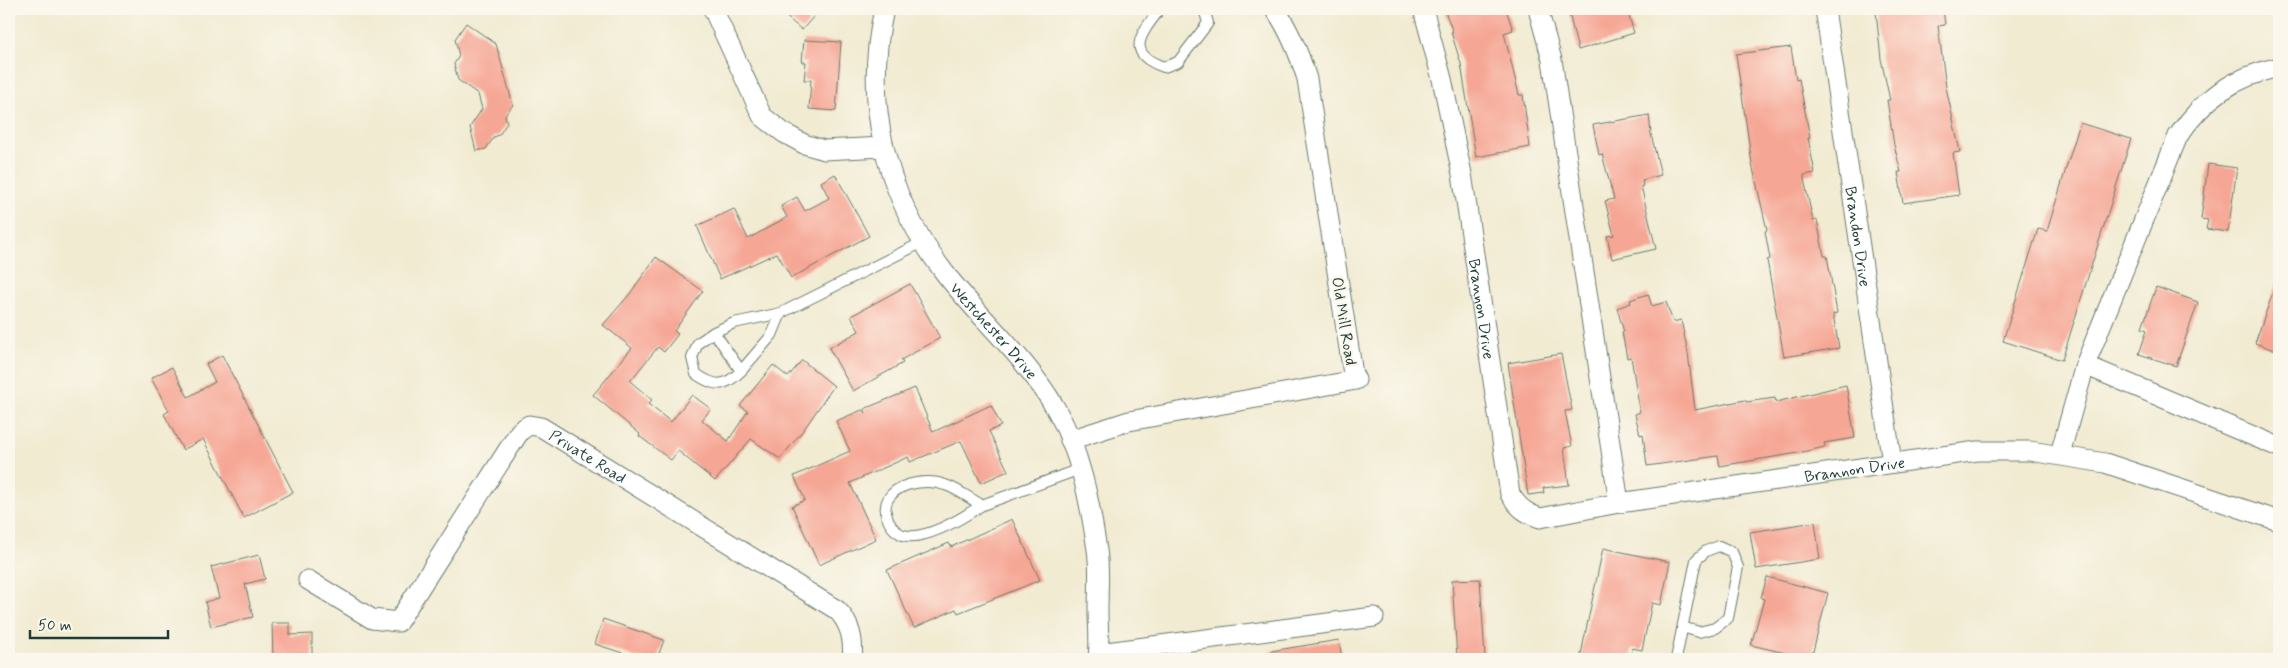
<svg xmlns="http://www.w3.org/2000/svg" width="2288" height="668" font-family="Mynerve,sans-serif">
<style>
.building{fill:#f6a694}
.lines{fill:none;stroke-linecap:round;stroke-linejoin:round}
.service-casing{stroke:#687a6b;stroke-width:12}
.minor-casing{stroke:#687a6b;stroke-width:21}
.service{stroke:#fff;stroke-width:10}
.minor{stroke:#fff;stroke-width:19}
.labels{text-anchor:middle;stroke-width:5;stroke-linejoin:round;paint-order:stroke}
.street-label{font-size:16px;fill:#1f3d34;stroke:#fbf7ec}
</style>
<rect width="100%" height="100%" fill="#fbf7ec"/>
<filter id="ink" filterUnits="userSpaceOnUse"><feTurbulence type="fractalNoise" baseFrequency=".02" numOctaves="2"/><feDisplacementMap in="SourceGraphic" scale="10" xChannelSelector="R" yChannelSelector="G"/><feConvolveMatrix kernelMatrix="1 2 1 2 8 2 1 2 1" color-interpolation-filters="sRGB"/></filter>
<filter id="wash" filterUnits="userSpaceOnUse"><feTurbulence type="fractalNoise" baseFrequency=".0096" numOctaves="4" result="noise"/><feDisplacementMap in="SourceGraphic" scale="20" xChannelSelector="R" yChannelSelector="G"/><feGaussianBlur stdDeviation="1.12" result="paint"/><feColorMatrix in="noise" values="0 0 0 0 0 0 0 0 0 0 0 0 0 0 0 0 0 1.4 0 .05"/><feComposite in="paint" operator="in"/></filter>
<g filter="url(#wash)">
<rect width="100%" height="100%" fill="#f1ebd2"/>
<g id="blocks">
<path class="building" d="M777 9H820L802 30Z
M1444 9H1506L1513 30 1504 33 1519 95H1523L1530 147 1476 157 1461 64 1451 32H1453Z
M1568 9H1627L1634 33 1578 50Z
M1899 9H1943L1945 25 1938 26 1946 87 1960 152 1953 153 1959 195 1903 203 1898 172H1901L1894 145 1887 100H1890L1881 59 1876 12Z
M466 23 496 44 513 105 505 115 507 123 499 135 494 137 486 149 476 151 470 127 482 109 478 94 458 80 454 64 459 56 455 39Z
M804 40 841 42 836 111 809 109 811 80H804L806 62H802Z
M1791 47 1796 80 1799 79 1810 138H1808L1815 173 1804 175V179L1813 221 1817 220 1824 256H1827L1837 313 1833 314 1839 348 1784 357 1767 260 1770 259 1765 231 1767 230 1752 164 1736 54Z
M1649 115 1651 134 1661 175 1642 180 1643 186H1641L1656 249 1612 259 1607 236 1614 235 1605 201 1614 199 1602 154 1599 155 1593 125Z
M2080 123 2131 139 2062 360 2003 341 2038 229 2047 231Z
M2208 164 2237 168 2228 232 2206 229 2208 220 2201 219Z
M835 174 869 236 791 278 777 253 720 279 697 226 734 209 748 239 787 217 781 206 797 197 805 211 829 198 821 182Z
M656 257 703 291 674 331 678 334 664 352 658 347 630 381 652 400 648 404 671 422 692 395 711 409 702 420 728 441 748 411 740 406 773 365 788 377 802 360 834 386 804 429 780 459 751 439 715 481 678 451 671 460 639 436 640 434 593 395 632 348 603 325 629 295Z
M2277 281H2279V352L2255 343Z
M910 284 940 338 901 360 903 363 853 391 829 348 859 331 851 316Z
M2156 287 2198 302 2176 366 2139 354 2147 330 2142 328Z
M1648 294 1652 306 1666 302 1673 322 1681 320 1688 353 1695 410 1745 400 1746 402 1775 398 1776 402 1846 385 1855 438 1824 443 1825 447 1798 453 1720 466 1718 456 1647 466 1643 434 1640 435 1635 414 1640 412 1631 357 1627 358 1622 332H1624L1617 308 1631 303 1630 300Z
M1561 354 1572 410 1565 411 1572 446 1564 448 1569 485 1543 488 1544 493 1528 495 1508 363Z
M222 355 293 492 244 518 203 439 183 450 164 414 169 411 151 378 172 367 188 397 215 382 206 364Z
M915 388 933 432 991 405 1001 426 989 431 1008 471 981 483 961 441 910 462 908 457 850 483 876 539 819 565 792 506 805 500 794 476 850 451 836 421 862 410 866 413 864 409Z
M1012 519 1040 580 958 613 956 609 914 628 887 570 949 543 951 547Z
M1815 522 1820 559 1756 569 1750 532Z
M1603 548 1670 562 1661 605 1652 603 1642 650 1632 648 1631 659H1580Z
M259 555 265 579 245 584 253 617 211 627 205 602 219 598 211 567Z
M1767 577 1828 593 1811 659 1751 645 1764 599 1761 598Z
M1480 579 1485 658 1457 659 1452 580Z
M603 619 664 640 657 659H641L595 644Z
M272 623H290V635L312 634V659H273Z
M1339 640 1342 659H1272L1271 651Z"/>
</g>
</g>
<g filter="url(#ink)">
<use href="#blocks" fill-opacity="0" stroke="#687a6b" stroke-width="1"/>
<g class="lines">
<g class="service-casing">
<path id="service" d="M1160 9C1142 33 1123 53 1164 67L1178 62 1208 23 1204 9
M714 332 741 371 772 335 781 313
M741 371C724 388 715 387 696 374L692 358 698 343 714 332 734 323 781 313 923 242
M982 505C964 517 930 538 908 536 891 535 878 509 891 495 902 482 930 479 945 485 958 489 970 499 982 505L1080 469
M1676 659 1696 560 1706 551 1719 546 1732 552 1738 567 1728 618 1715 628 1699 632 1682 627"/>
</g>
<g class="minor-casing">
<g id="minor">
<path d="M713 9 762 116 784 133 804 144 824 150 883 147"/>
<path id="s1" d="M884 9C863 104 885 195 944 272 980 319 1026 357 1056 409 1080 451 1090 502 1097 550 1100 569 1098 591 1098 610 1098 626 1100 643 1098 659"/>
<path id="s2" d="M1423 9 1442 79 1462 174 1510 494C1518 507 1525 513 1540 518L1619 503 1977 451H2030L2105 463 2279 521"/>
<path d="M1538 9 1552 60 1619 503"/>
<path id="s3" d="M1825 9 1892 463"/>
<path d="M2279 67C2233 77 2204 98 2178 136L2085 365 2279 447"/>
<path d="M1070 440 1129 421 1356 380 1353 374 1307 79C1299 53 1290 31 1275 9"/>
<path d="M2060 454 2085 365"/>
<path id="s4" d="M308 580 372 619 398 622 520 431 529 425 541 427 837 610C850 623 854 641 852 659"/>
<path d="M1099 653 1374 617"/>
</g>
</g>
<use href="#service" class="service"/>
<use href="#minor" class="minor"/>
</g>
</g>
<g class="labels">
<g class="street-label">
<text dy="6" stroke="none"><textPath href="#s3" startOffset="230">Brandon Drive</textPath></text>
<text dy="6" stroke="none"><textPath href="#s2" startOffset="306">Brannon Drive</textPath></text>
<text transform="translate(1345 321) rotate(81)" y="6">Old Mill Road</text>
<text dy="6" stroke="none"><textPath href="#s1" startOffset="356">Westchester Drive</textPath></text>
<text dy="6" stroke="none"><textPath href="#s4" startOffset="406">Private Road</textPath></text>
<text dy="6" stroke="none"><textPath href="#s2" startOffset="851">Brannon Drive</textPath></text>
</g>
</g>
<rect width="2288" height="668" fill="none" stroke="#fbf7ec" stroke-width="30"/>
<path d="M30 630v8h138v-8" fill="none" stroke="#1f3d34" stroke-width="2.5"/>
<text x="38" y="630" font-size="15" fill="#1f3d34" stroke="#fbf7ec" stroke-width="4" paint-order="stroke">50 m</text>
</svg>
